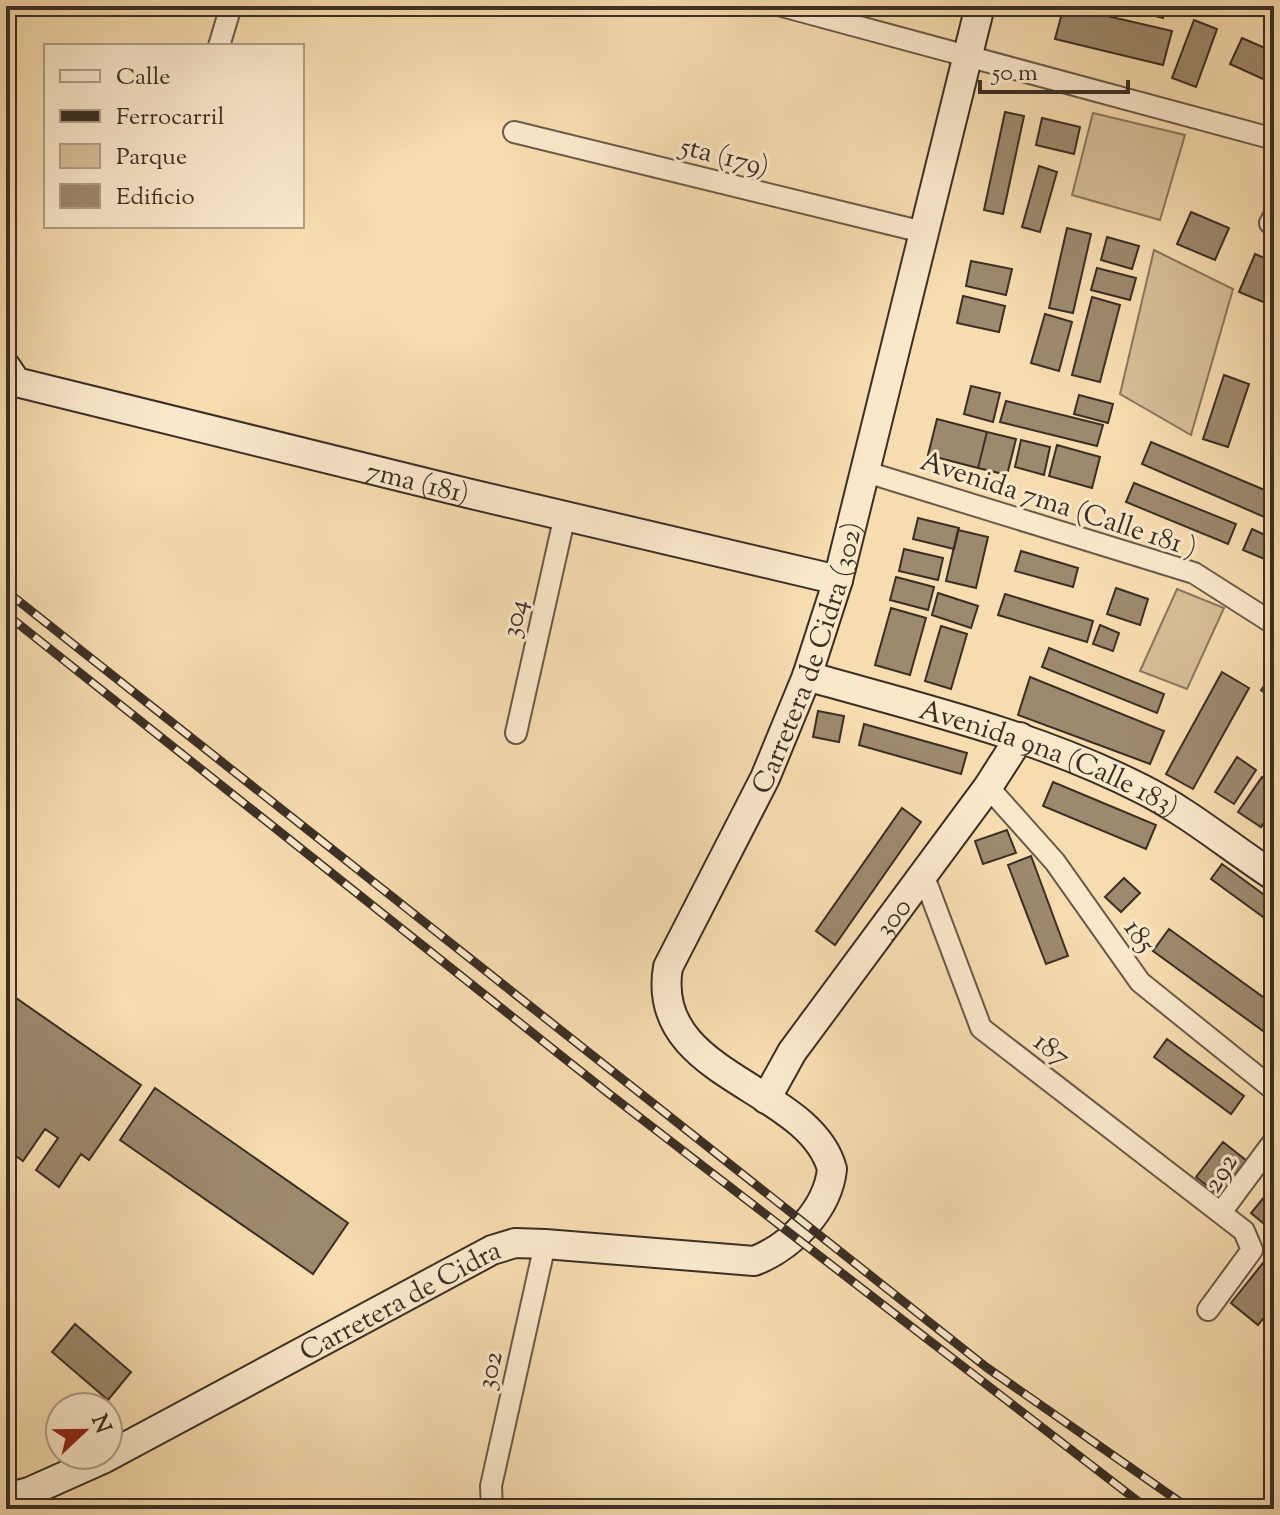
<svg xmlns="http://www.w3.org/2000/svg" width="1280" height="1515" font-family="'Sorts Mill Goudy',serif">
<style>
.green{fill:#d7bf98;stroke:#89775e;stroke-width:2}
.building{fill:#9d896d;stroke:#3b2f25;stroke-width:2}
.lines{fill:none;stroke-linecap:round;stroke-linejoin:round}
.street-casing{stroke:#6a5a48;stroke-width:24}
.secondary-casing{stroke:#3b2f25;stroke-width:32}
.street{stroke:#fae8cb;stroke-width:20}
.secondary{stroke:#fae8cb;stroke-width:28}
.rail-casing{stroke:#3b2f25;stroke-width:9}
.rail{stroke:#fae8cb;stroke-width:6;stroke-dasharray:18;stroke-linecap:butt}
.labels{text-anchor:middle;stroke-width:6;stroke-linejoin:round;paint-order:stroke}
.street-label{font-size:28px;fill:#3b2f25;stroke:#fae8cb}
</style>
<rect width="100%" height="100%" fill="#f7dcaf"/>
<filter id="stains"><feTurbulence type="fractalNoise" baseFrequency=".0025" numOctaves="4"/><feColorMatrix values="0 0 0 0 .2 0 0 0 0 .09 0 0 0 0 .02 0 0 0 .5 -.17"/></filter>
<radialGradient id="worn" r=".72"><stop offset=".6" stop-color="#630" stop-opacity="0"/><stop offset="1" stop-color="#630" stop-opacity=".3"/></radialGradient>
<path class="green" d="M1093 113 1185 135 1160 220 1072 195Z
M1154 250 1233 289 1191 435 1120 394Z
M1177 589 1224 608 1187 689 1140 671Z"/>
<path class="building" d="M1064 6 1172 31 1163 65 1055 39Z
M1119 6H1166L1163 18Z
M1194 20 1217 29 1196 87 1172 78Z
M1242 38 1274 52V84L1230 64Z
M1005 112 1024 116 1003 214 984 210Z
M1042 118 1080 127 1074 154 1036 145Z
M1039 166 1057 172 1040 232 1022 227Z
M1191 212 1229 228 1215 260 1177 244Z
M1067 228 1091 234 1073 313 1049 308Z
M1107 237 1139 246 1132 269 1101 260Z
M1255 254 1274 262V289L1268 304 1239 292Z
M971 261 1012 269 1006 295 966 286Z
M1097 268 1136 278 1130 300 1091 290Z
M963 296 1005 306 999 332 957 323Z
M1092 297 1120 305 1100 382 1072 375Z
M1045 314 1072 322 1059 371 1031 363Z
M1224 375 1249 384 1228 447 1203 439Z
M971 386 1000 393 993 422 964 414Z
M1079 395 1113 404 1108 423 1074 414Z
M1006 401 1103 425 1097 446 1000 422Z
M937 419 987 432 978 468 928 455Z
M987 432 1016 439 1007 475 978 468Z
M1021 440 1050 447 1044 475 1015 467Z
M1151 442 1274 494 1269 519 1142 464Z
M1057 445 1100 457 1092 488 1049 476Z
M1134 483 1236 524 1228 544 1126 502Z
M918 518 959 528 954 549 913 539Z
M1252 529 1274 539V563L1243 550Z
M958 530 988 537 976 588 946 581Z
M904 549 943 558 938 580 899 571Z
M1021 551 1078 568 1073 587 1015 571Z
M896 577 934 587 928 610 890 600Z
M1116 588 1148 599 1140 625 1107 614Z
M938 593 978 606 971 628 932 615Z
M1005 594 1093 621 1087 642 998 615Z
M891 608 926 618 910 675 875 665Z
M1100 625 1119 633 1113 651 1093 644Z
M941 626 967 634 951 689 925 681Z
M1049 648 1164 694 1157 713 1042 667Z
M1222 672 1249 688 1193 789 1166 774Z
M1274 673V700L1261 690Z
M1030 677 1164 731 1150 764 1018 715Z
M818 711 844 716 839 742 813 737Z
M864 724 967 753 961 774 859 745Z
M1237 757 1256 770 1234 804 1215 792Z
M1262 777 1274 785V807L1261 827 1238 812Z
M1053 782 1156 825 1146 849 1043 806Z
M902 808 921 822 835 945 816 931Z
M1007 830 1016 853 983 864 975 841Z
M1031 856 1068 956 1046 964 1008 865Z
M1222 864 1274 902V925L1211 879Z
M1124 878 1140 893 1121 912 1105 897Z
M1169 929 1274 1005V1039L1153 951Z
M6 991 141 1085 89 1160 81 1154 59 1187 36 1170 58 1138 45 1129 23 1161 6 1149Z
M1167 1039 1244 1096 1231 1114 1154 1057Z
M155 1088 348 1223 313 1274 120 1140Z
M1223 1142 1247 1161 1220 1196 1196 1177Z
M1265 1196 1274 1203V1232L1251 1213Z
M1263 1263 1274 1272V1305L1258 1325 1231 1303Z
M75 1324 131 1372 108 1400 52 1352Z"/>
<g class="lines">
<g class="street-casing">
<path id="street" d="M782 6 1274 139
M219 46 231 6
M514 132 923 232
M1270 223 1274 216
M863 471 1194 573 1274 624
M516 733 565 515
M988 787 1055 862 1140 982 1274 1090
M923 874 981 1028 1244 1231 1252 1250 1208 1310
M1222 1211 1274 1141
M492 1509 491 1486 545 1244"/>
</g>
<g class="secondary-casing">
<g id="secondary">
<path id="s1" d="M6 367 16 382 467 493 838 580"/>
<path id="s2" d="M807 676C920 708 1036 735 1142 789 1188 812 1231 848 1274 876"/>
<path id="s3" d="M766 1099 792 1052 988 787 1020 737"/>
<path id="s4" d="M6 1498 29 1492 103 1459 492 1250 515 1243 545 1244 754 1261C791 1247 828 1209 832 1169 809 1085 649 1078 668 967L765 778 807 676 838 580 980 6"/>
</g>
</g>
<use href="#street" class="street"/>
<use href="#secondary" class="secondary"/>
<g class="rail-casing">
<path id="rail" d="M6 591 986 1367 1190 1509
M6 614 608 1093 1148 1509"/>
</g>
<use href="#rail" class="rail"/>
</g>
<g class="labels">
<g class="street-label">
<text transform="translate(725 155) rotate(14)" y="10">5ta (179)</text>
<text dy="10" stroke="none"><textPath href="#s1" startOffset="432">7ma (181)</textPath></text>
<text transform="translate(1059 503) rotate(18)" y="10">Avenida 7ma (Calle 181 )</text>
<text transform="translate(513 618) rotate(-77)" y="10">304</text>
<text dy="10" stroke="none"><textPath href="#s4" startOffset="1552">Carretera de Cidra (302)</textPath></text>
<text dy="10" stroke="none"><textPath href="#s2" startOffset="256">Avenida 9na (Calle 183)</textPath></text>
<text dy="10" stroke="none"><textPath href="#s3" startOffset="222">300</textPath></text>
<text transform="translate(1141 935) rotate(55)" y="10">185</text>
<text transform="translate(1053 1048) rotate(37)" y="10">187</text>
<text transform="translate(1219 1172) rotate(-58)" y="10">292</text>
<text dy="10" stroke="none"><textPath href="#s4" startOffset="442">Carretera de Cidra</textPath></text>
<text transform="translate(488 1370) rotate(-77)" y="10">302</text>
</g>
</g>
<rect width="1280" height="1515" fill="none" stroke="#f7dcaf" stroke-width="32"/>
<rect x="8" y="8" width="1264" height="1499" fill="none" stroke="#3b2f25" stroke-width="4"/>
<rect x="16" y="16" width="1248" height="1483" fill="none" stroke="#3b2f25" stroke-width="2"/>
<rect x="44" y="44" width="260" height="184" fill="#fae8cb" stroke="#ae9e89" stroke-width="2"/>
<rect x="60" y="70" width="40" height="12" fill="#fae8cb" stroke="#ae9e89" stroke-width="2"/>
<text x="116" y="84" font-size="24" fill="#3b2f25">Calle</text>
<rect x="60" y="110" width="40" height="12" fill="#3b2f25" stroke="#ae9e89" stroke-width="2"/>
<text x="116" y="124" font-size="24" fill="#3b2f25">Ferrocarril</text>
<rect x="60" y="144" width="40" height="24" fill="#d7bf98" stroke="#ae9e89" stroke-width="2"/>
<text x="116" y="164" font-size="24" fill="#3b2f25">Parque</text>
<rect x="60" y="184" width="40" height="24" fill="#9d896d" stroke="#ae9e89" stroke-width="2"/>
<text x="116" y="204" font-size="24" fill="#3b2f25">Edificio</text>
<g transform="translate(84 1431) rotate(68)"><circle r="38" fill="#fae8cb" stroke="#ae9e89" stroke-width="2"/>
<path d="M0-6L14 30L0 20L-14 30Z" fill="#8f2418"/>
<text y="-12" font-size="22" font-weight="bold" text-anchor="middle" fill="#3b2f25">N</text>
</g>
<path d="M980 80v12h148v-12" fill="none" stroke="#3b2f25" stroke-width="4"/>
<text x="992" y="80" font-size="24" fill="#3b2f25" stroke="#fae8cb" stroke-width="6" paint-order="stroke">50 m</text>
<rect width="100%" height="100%" filter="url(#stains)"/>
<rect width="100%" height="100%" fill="url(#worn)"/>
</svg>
